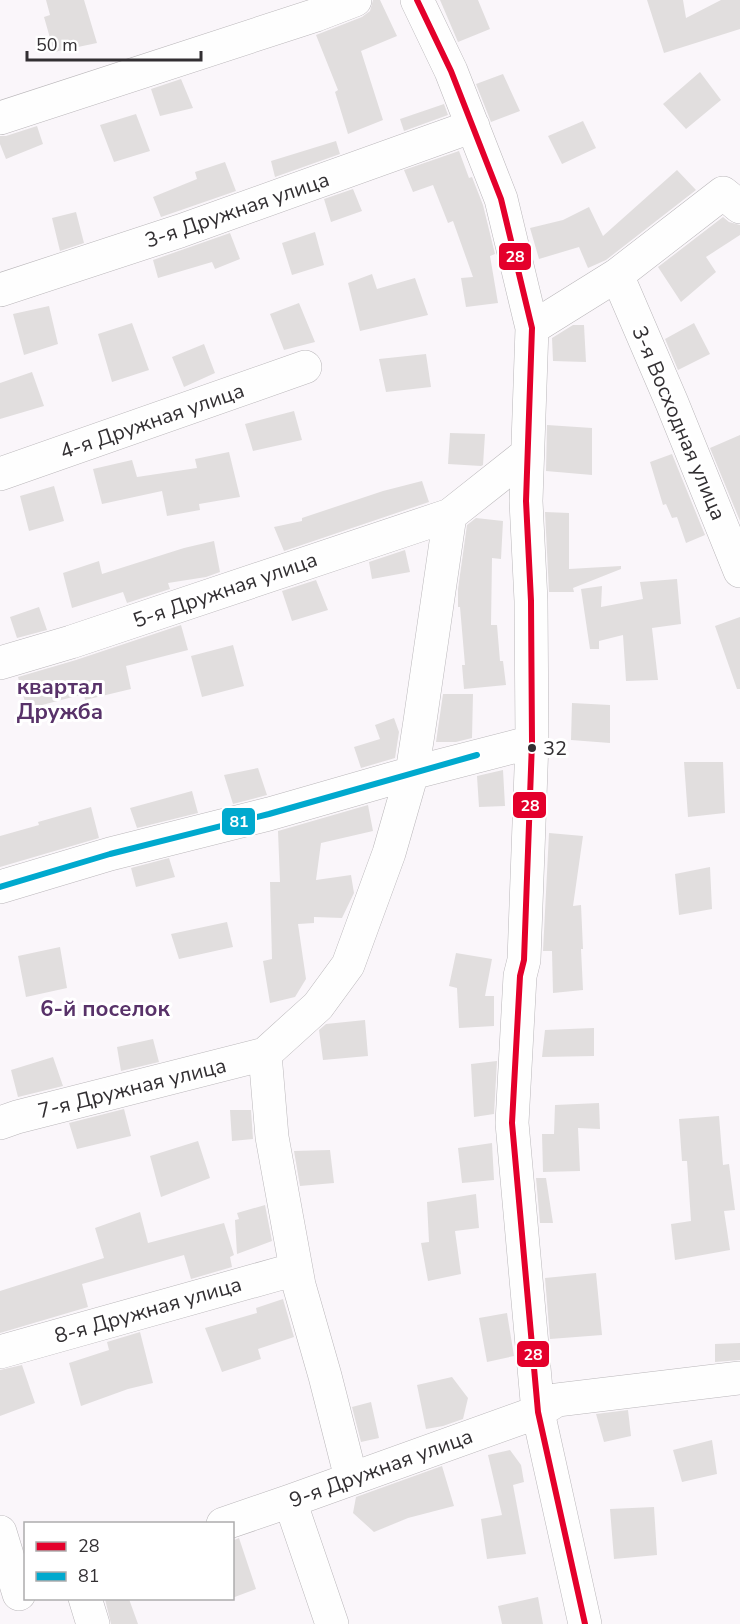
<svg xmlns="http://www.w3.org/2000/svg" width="740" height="1624" font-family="'Nunito Sans',sans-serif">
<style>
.building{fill:#e1dede}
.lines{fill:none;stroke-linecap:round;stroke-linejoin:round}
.minor-casing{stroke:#bab7ba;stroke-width:34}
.minor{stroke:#fefefe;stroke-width:33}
.bus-1-casing{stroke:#fff;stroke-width:10}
.bus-2-casing{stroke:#fff;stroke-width:10}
.bus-1{stroke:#e4002b;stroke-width:6}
.bus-2{stroke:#00a9ce;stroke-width:6}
.bus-dot{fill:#322f32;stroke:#fff;stroke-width:2}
.labels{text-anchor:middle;stroke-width:6;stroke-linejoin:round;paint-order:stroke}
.bus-label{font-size:20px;fill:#322f32;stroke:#fff;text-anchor:start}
.street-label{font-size:21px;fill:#322f32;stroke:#fff}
.neighbourhood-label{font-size:22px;font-weight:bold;fill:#583269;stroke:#fff}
.line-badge{stroke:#fff;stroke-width:2}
.badge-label{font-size:16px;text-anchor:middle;font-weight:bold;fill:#fff}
</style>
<rect width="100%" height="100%" fill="#faf6fa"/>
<path class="building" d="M46 0H84L97 43 54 52 44 17 50 15Z
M373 0H380L397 36 361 51 383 120 348 134 335 92 338 90 316 35 362 17 370 11Z
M440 0H478L490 29 458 42Z
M647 0H683L686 18 721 0H740V29L664 53Z
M700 72 721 100 686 129 663 104Z
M503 74 520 111 491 122 476 84Z
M181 79 193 108 160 116 151 89Z
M444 104 448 115 404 131 400 119Z
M136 114 150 151 114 162 100 125Z
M583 121 596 148 562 164 548 136Z
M37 126 43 144 6 159 0 144V136H6Z
M336 141 340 154 275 177 271 161Z
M459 151 469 178 472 177 483 205 495 254 490 256 498 303 466 307 461 278 473 277 453 221 448 223 433 185 413 192 404 170Z
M225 162 236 191 161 217 153 197 197 179 195 172Z
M677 170 696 190 606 260 588 268 579 247 539 259 530 228 563 220 589 207 603 236Z
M353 189 362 211 331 222 324 199Z
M76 212 84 243 60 251 52 218Z
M723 217 729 222 740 225V235L706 257 716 272 681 302 658 267Z
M315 232 324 265 292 275 282 243Z
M230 233 240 259 215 269 212 262 158 278 153 260Z
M372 274 377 289 415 278 428 315 360 331 348 283Z
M299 303 315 342 284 350 270 314Z
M49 306 58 344 24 355 13 314Z
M132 323 149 370 112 382 98 334Z
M694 323 710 354 678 370 665 339Z
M573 325H584L586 362 553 361 552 338Z
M204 344 215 373 184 387 172 357Z
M426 354 431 387 386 392 379 359Z
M32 372 44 406 0 419V383Z
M294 411 302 440 253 451 245 424Z
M547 425 592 428V475L546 471Z
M450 433 485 434 483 465 481 466 448 464Z
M740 435V521L710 448Z
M229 452 240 497 199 504 200 510 167 516 162 491 102 504 93 469 132 460 137 477 197 468 195 459Z
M672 454 705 535 686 543 677 517 672 518 666 504 663 505 650 462Z
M422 481 429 502 284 551 274 527 302 521V518L383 491Z
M54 486 64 521 29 531 20 496Z
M545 512 569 513V569L621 566V569L573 588 574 592H549Z
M476 518 503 521 501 559 492 558 491 625H497L500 661H503L506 685 464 689 462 665H465L460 607H458V589L467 525Z
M214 541 220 572 206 577 168 583 170 589 127 603 123 592 72 608 63 573 99 561 102 574 184 548Z
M405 550 410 572 372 579 369 562Z
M677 579 681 624 652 628 658 680 626 681 623 635 599 641V649H590L581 589 602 586 601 607 643 599 640 582Z
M316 580 328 610 292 621 282 591Z
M39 607 47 630 17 638 10 617Z
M740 617V689H737L715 626Z
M181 625 188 650 126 666 131 689 85 700 84 694 27 709 18 677 76 660Z
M233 645 244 686 202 697 191 656Z
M443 694H473L472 738 456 742H436Z
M572 703 610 705V743L571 740Z
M394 718 399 732 395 758 361 768 354 747 380 739 375 725Z
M684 762H723L725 813 688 817Z
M258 768 267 795 233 804 224 775Z
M503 770 505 806 479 807 477 776Z
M192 791 198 813 137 828 130 808Z
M368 805 373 831 321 843 316 880 351 875 354 893 342 918 314 917V923L298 924 306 979 295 997 270 1003 263 961 272 959 270 882H280L278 831Z
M91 807 99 838 0 867V836L39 825 38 822Z
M549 833 583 836 573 906 581 905 583 949H581L583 990 553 993 552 951H543Z
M169 858 175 877 136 887 131 868Z
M710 867 712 909 679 915 675 874Z
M227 922 233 947 179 959 171 934Z
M60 947 67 988 26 997 18 956Z
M456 953 492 959 485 996H494V1026L459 1028 457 988 449 986Z
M365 1020 368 1056 323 1060 319 1030 326 1024Z
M594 1028V1056L542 1057 545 1030Z
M153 1039 159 1062 121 1071 117 1047Z
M53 1057 63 1086 18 1097 11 1070Z
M497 1061 494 1114 474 1117 471 1064Z
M599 1103 600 1129 578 1128 580 1171 543 1172 542 1134H554L555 1105Z
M124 1109 131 1136 77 1149 69 1123Z
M230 1110H251L253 1139 232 1141Z
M719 1116 723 1165 729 1164 735 1210 724 1211 730 1250 675 1260 671 1224 691 1221 687 1161H682L679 1119Z
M198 1141 210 1178 161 1197 150 1156Z
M492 1143 494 1180 462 1183 458 1148Z
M330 1150 334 1183 300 1186 294 1151Z
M536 1178H546L553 1223H540Z
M476 1194 479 1228 455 1231 461 1274 428 1281 421 1243 429 1242 427 1202Z
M265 1205 272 1241 237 1254 235 1220 239 1219 237 1213Z
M140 1212 148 1243 224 1223 234 1255 230 1257 232 1267 191 1279 184 1255 82 1284 88 1307 0 1333V1291L104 1258 95 1228Z
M596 1273 602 1335 550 1339 545 1278Z
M283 1299 294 1337 258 1349 261 1359 222 1372 205 1328 257 1313 256 1308Z
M507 1313 514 1356 487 1362 479 1318Z
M140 1332 153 1383 128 1389 81 1406 69 1363 109 1350 107 1342Z
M740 1343V1360L715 1362V1344Z
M22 1365 35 1403 0 1416V1370Z
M452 1377 468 1398 463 1419 443 1426 426 1429 417 1385Z
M371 1402 379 1438 361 1442 352 1407Z
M628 1410 631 1436 604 1442 596 1414Z
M712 1440 717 1474 682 1482 673 1450Z
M510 1450 521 1465 524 1482 513 1485 526 1554 487 1559 481 1519 502 1515 488 1455Z
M442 1466 454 1506 408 1518 374 1532 353 1513 356 1497Z
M654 1507 657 1555 614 1559 610 1509Z
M239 1538 256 1589 232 1598V1541Z
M538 1597 543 1624H502L498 1606Z
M105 1599H129L138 1624H111Z"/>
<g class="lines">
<g class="minor-casing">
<path id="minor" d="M417 0 451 71 501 199 532 328 526 501 531 601 532 742 524 960 520 976 512 1123 538 1412 585 1624
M0 118 316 15 355 0
M617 275 672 403 740 571
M0 290 180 231 473 126
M532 328 617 275 723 193 740 207
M0 474 305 367
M0 663 71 642 450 515
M0 887 110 854 269 814 412 773 532 742
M0 1123 17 1117 265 1054
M0 1352 296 1269
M351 1478 325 1376 299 1285 272 1137 265 1054 318 1006 348 965 389 853 412 773 420 721 450 515 527 454
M290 1501 332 1624
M223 1524 290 1501 538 1412 557 1400 740 1378
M0 1532 19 1594
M85 1598 93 1624"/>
</g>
<use href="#minor" class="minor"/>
<g class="bus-1-casing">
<path id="bus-1" d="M417 0 451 71 501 199 532 328 526 501 531 601 532 742 524 960 520 976 512 1123 538 1412 585 1624"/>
</g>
<g class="bus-2-casing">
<path id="bus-2" d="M0 887 110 854 269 814 477 755"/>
</g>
<use href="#bus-1" class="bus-1"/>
<use href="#bus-2" class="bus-2"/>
</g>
<circle class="bus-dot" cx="532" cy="748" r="5"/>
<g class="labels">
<g class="bus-label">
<text x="543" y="755">32</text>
</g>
<g class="street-label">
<text transform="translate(237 210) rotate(-19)" y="7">3-я Дружная улица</text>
<text transform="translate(152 421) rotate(-19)" y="7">4-я Дружная улица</text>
<text transform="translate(679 423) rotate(67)" y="7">3-я Восходная улица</text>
<text transform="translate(225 590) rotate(-19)" y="7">5-я Дружная улица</text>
<text transform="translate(132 1088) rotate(-14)" y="7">7-я Дружная улица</text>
<text transform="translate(148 1310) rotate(-16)" y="7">8-я Дружная улица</text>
<text transform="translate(381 1468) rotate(-20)" y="7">9-я Дружная улица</text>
</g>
<g class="neighbourhood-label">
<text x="60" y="694">квартал<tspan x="60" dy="25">Дружба</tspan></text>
<text x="105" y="1016">6-й поселок</text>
</g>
</g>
<g class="line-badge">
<rect x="498" y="242" width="34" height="29" rx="6" fill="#e4002b"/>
<rect x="512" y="791" width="35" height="28" rx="6" fill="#e4002b"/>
<rect x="221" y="807" width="35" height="29" rx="6" fill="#00a9ce"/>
<rect x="516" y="1340" width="34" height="28" rx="6" fill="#e4002b"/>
</g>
<g class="badge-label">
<text x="515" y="262">28</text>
<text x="530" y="811">28</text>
<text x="239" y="827">81</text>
<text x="533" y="1360">28</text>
</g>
<rect x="24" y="1522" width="210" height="78" fill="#ffffff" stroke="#adacad" stroke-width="1.5"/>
<rect x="36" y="1542" width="30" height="9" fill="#e4002b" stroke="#adacad" stroke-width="1.5"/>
<text x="78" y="1552" font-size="18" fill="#322f32">28</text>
<rect x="36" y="1572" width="30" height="9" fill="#00a9ce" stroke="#adacad" stroke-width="1.5"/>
<text x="78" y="1582" font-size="18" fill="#322f32">81</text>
<path d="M27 51v9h174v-9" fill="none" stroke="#322f32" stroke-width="3"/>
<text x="36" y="51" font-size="18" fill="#322f32" stroke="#ffffff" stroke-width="4.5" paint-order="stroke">50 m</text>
</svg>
